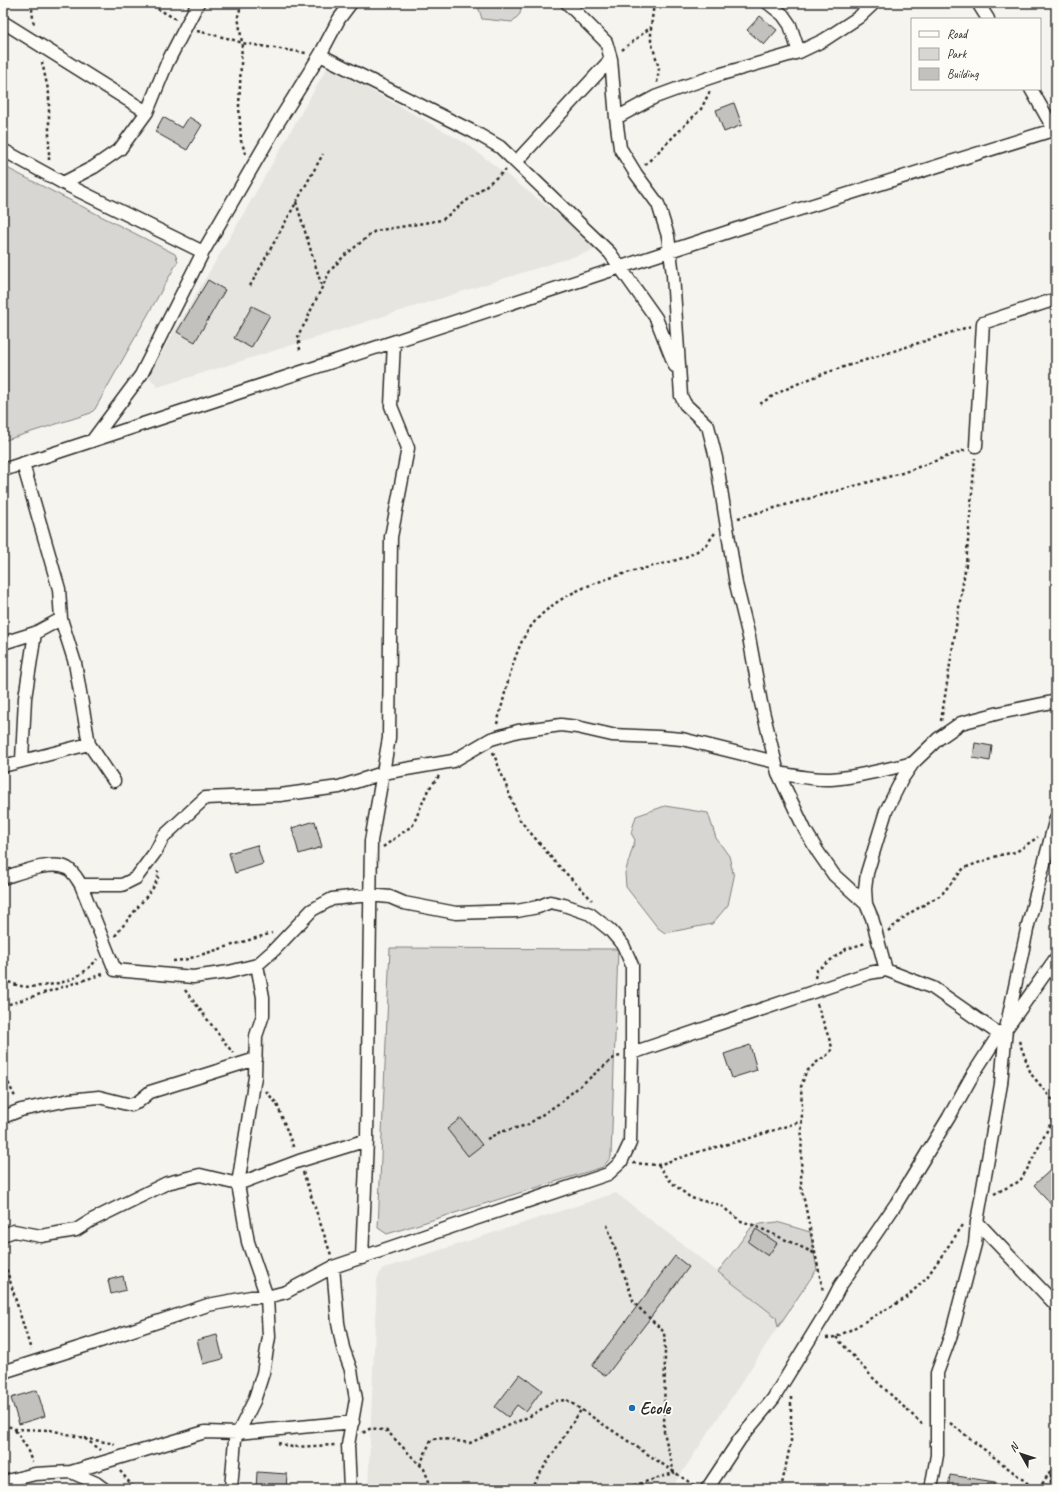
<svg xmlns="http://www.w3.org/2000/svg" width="1059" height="1492" font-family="Caveat,sans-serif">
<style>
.built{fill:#e6e5e0}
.green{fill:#d7d6d2;stroke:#81807e}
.building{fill:#c2c1be;stroke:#2b2b2b}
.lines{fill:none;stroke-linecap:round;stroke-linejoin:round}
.street-casing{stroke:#2b2b2b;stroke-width:15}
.path{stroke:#2b2b2b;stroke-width:2.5;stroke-dasharray:3 3;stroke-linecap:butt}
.street{stroke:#fdfcf7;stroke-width:12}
.poi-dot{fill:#1f6fb2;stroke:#fdfcf7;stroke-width:1.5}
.labels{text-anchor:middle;stroke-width:4;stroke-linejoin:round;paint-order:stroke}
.poi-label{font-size:17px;font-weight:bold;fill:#2b2b2b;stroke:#fdfcf7;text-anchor:start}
</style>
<rect width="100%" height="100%" fill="#f5f4ef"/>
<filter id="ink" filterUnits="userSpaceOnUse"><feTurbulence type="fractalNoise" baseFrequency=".025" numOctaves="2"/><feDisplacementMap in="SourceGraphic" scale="8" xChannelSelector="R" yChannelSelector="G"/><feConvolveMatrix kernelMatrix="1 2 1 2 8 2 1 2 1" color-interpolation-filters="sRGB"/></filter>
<g filter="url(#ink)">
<path class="built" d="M328 66 467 144 601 248 158 387 148 376 244 213Z
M616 1193 776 1317 778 1327 671 1489H368L377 1279 382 1269Z"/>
<path class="green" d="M477 3H522L520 14 512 22 482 19Z
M3 166 175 254 178 261 95 409 91 413 3 441Z
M665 806 708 813 716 838 729 856 734 877 728 905 712 924 665 933 658 928 626 887 625 873 635 840 631 833 636 816Z
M390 948 618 949 611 1157 603 1167 387 1234 378 1228Z
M777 1222 810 1232 817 1269 778 1327 776 1317 718 1272 753 1225Z"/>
<path class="building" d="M760 16 777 30 764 45 747 30Z
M734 103 742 125 724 132 716 110Z
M163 117 182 128 189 117 202 125 187 150 155 132Z
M208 280 225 290 195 342 177 332Z
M252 306 270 315 251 348 234 338Z
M975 743 992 746 990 761 973 758Z
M315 821 322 847 299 854 292 828Z
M257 845 263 864 235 873 229 853Z
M750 1045 757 1070 732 1078 724 1054Z
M461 1118 482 1145 468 1156 447 1129Z
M1056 1165V1209L1034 1185Z
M756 1229 777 1243 768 1256 748 1242Z
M675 1256 689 1267 606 1376 592 1366Z
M123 1276 126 1290 111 1294 108 1280Z
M217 1335 223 1359 203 1364 197 1340Z
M520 1374 542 1390 526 1412 517 1405 508 1417 495 1407Z
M37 1390 45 1416 19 1424 11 1398Z
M257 1472 287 1474 286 1489H256Z
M950 1475 995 1482 994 1489H948Z"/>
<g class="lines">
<g class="street-casing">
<path id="street" d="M567 3 606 42 611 59 616 118
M768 3 783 15 790 25 799 52
M874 3 859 17 824 40 799 52 718 75 685 86 655 97 616 118 620 148 636 174 658 204 668 236 673 275 681 396 685 404 708 426 716 458 736 584 749 637 761 703 778 773 805 830 818 852 834 875 866 904 872 918 886 970
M978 3 988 19
M3 22 147 112
M320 55 474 132 500 147 610 253 656 318 675 366
M1031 89 1056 133
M3 150 63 183 203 252
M516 162 611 59
M63 183 94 167 120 149 147 112 167 63 198 3
M92 441 141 375 203 252 279 121 320 55 339 19 351 3
M976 446 983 323 1056 299
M3 470 749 225 1056 129
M61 619 75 663 89 744 114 781
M3 643 35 633 61 619 59 589 23 464
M22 760 25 698 35 633
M3 766 89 744
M778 773C796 776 813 780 831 779 859 777 886 769 913 763
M3 878C19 873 51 860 67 868 74 872 77 879 81 885H122L136 878 156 851 163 837 205 798 280 795 339 787 383 773 453 761 491 739 518 731 561 725 577 727 612 735 658 737 682 739 775 762
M866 904 865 889 867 873 886 811 902 779 913 763 938 739 961 723 999 713 1052 702 1056 700
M632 1053 869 973 886 970 933 988 999 1034 1006 1029 1056 958
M3 1117 21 1110 69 1100 99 1097 131 1105 138 1102 150 1092 256 1059
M977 1222 1056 1305
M3 1235 14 1231 41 1236 76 1230 92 1220 167 1183 200 1175 238 1184 299 1161 367 1140
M362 1258 367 1140 371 841 389 738 391 537 408 448 391 406 394 342
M333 1267 338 1323 343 1348 351 1370 356 1399 348 1445 350 1489
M3 1372 91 1344 208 1305 251 1297H267L286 1292 333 1267 608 1174 621 1162 630 1143 632 1053V965L623 945 610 930 590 914 564 905 550 902 538 907 517 911 456 913 404 903 390 897 369 895 332 899 312 910 274 950 257 965 229 972 193 977 115 970 81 885
M71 1472 205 1432 237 1433 353 1422
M3 1482 35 1474 71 1472 96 1483 104 1489
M231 1489 235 1439 254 1401 263 1373 269 1337 267 1297 248 1242 238 1184 255 1077 256 1036 263 1015V997L257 965
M707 1489 740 1439 773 1399 827 1311 840 1286 896 1204 949 1117 972 1076 999 1034
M931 1489 937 1455V1373L952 1332 975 1244 977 1222 1001 1084 1006 1029 1028 925 1056 818"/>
</g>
<path class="path" d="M34 3 32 10 34 26
M147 3 176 19
M242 3 238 16 242 43 239 106 241 141 246 154
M654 3 651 27V41L659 68 657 83
M197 31 231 39 242 43 306 53
M622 50 651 27
M42 62 49 94V160
M645 165 701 109 710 91
M296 202 322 287
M250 286 323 154
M300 350 298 335 307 320 311 310 330 271 344 256 375 231 442 220 506 170
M760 404C793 382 831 371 869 359 903 348 937 337 971 326
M738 518 902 473 965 450
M941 721 966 564 975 458
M497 724C504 699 509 672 519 648 539 596 601 579 650 567 668 562 688 559 703 547 708 544 711 538 715 533
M493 752 519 819 555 862 592 900
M383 847 413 825 428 790 439 776
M888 931 910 913 941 895 964 868 1000 855 1016 852 1038 837
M115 936 153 888 158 878V871
M173 961 184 960 272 933
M815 978 817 970 846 949 866 943
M3 980C9 982 15 985 21 986 32 989 66 983 76 977 84 972 92 966 97 959
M185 990 233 1053
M817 1004 832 1047 830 1053 817 1062 806 1072 801 1087 802 1107 801 1185 823 1291
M3 1006 103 974
M1019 1041 1031 1074 1056 1104
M3 1072 16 1099
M266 1091 277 1104 294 1149
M487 1139 500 1132 527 1125 558 1104 614 1058 620 1056
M633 1163 658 1165 701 1151 747 1139 802 1121
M658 1165 672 1183 691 1198 720 1205 741 1221 753 1225 814 1253
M303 1172 331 1255
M994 1194 1020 1181 1029 1166 1056 1113
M607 1225 634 1303 664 1332 665 1349 664 1432 674 1473 622 1489
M3 1258 31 1350
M836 1337 871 1376 924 1426
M826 1338 836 1337 852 1329 906 1298 927 1277 963 1225
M950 1423 1035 1489
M3 1424 15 1429 50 1430 84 1438 101 1450
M15 1430 26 1446 32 1462
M363 1433 371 1428 387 1431 424 1469 432 1489
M84 1438 115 1444
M278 1443 292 1447 336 1445
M420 1465 431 1440 438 1438 470 1443 530 1416 555 1401 567 1400 695 1486
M120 1471 135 1489
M530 1489 581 1410
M781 1489 791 1441V1395
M1039 1489 1056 1462
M1051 1489V1470"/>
<use href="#street" class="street"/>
</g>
</g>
<circle class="poi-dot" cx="632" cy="1408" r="4"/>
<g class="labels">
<g class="poi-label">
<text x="640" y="1414">Ecole</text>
</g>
</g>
<rect width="1059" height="1492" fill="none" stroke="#fdfcf7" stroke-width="16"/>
<rect x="8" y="8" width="1043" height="1476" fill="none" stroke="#2b2b2b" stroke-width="1.5" filter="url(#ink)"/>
<rect x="911" y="18" width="130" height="72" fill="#fdfcf7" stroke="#a9a8a5"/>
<rect x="919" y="31" width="20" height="6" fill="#fdfcf7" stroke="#a9a8a5"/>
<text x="947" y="38" font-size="12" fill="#2b2b2b">Road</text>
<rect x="919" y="48" width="20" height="12" fill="#d7d6d2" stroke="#a9a8a5"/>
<text x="947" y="58" font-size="12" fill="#2b2b2b">Park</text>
<rect x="919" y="68" width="20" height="12" fill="#c2c1be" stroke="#a9a8a5"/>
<text x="947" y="78" font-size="12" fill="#2b2b2b">Building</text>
<g transform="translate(1021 1454) rotate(309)" stroke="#fdfcf7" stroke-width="3" paint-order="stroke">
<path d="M0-3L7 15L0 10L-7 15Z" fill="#2b2b2b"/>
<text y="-6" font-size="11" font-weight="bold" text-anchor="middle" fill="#2b2b2b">N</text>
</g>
</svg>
